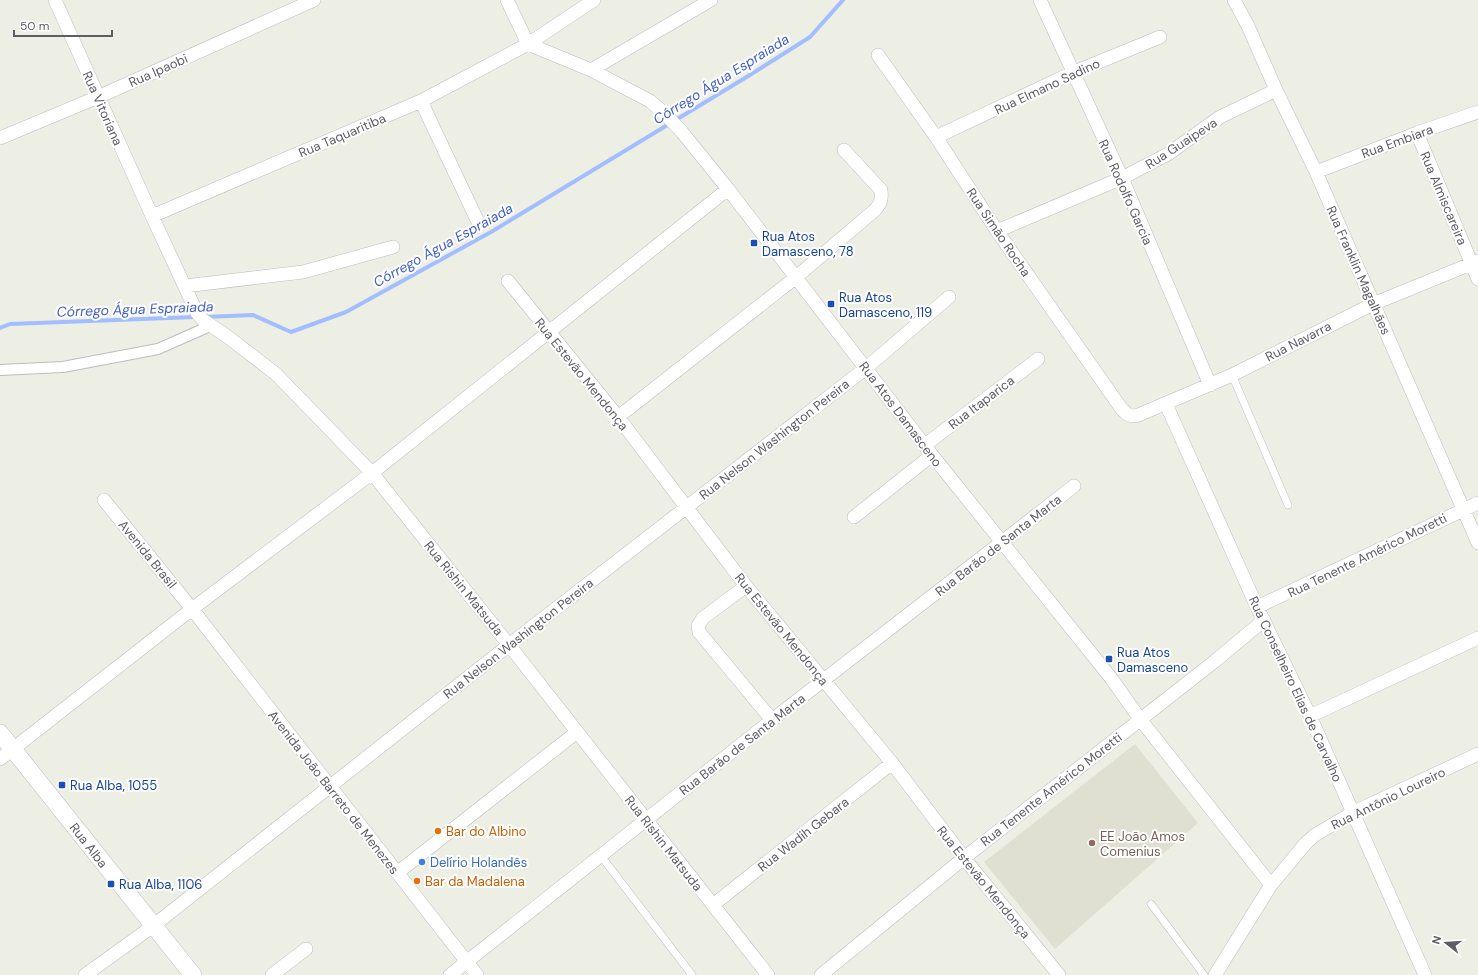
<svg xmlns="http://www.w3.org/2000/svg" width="1478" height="975" font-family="'DM Sans',sans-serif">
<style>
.education{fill:#dfdfd2}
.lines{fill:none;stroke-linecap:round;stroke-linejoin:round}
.stream{stroke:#a3beff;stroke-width:4}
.service-casing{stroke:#bbbcc3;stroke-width:8}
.pedestrian-casing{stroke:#bbbcc3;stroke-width:12}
.minor-casing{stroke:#bbbcc3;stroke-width:14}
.tertiary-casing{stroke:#bbbcc3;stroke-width:18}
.service{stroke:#fff;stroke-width:7}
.pedestrian{stroke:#fff;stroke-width:10}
.minor{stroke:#fff;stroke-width:13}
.tertiary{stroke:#fff;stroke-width:17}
.transit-dot{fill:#1a4fb4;stroke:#fff;stroke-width:1.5}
.food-dot{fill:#e8710a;stroke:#fff;stroke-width:1.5}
.education-dot{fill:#8d6e63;stroke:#fff;stroke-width:1.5}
.shop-dot{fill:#3f7fe0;stroke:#fff;stroke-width:1.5}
.labels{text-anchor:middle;stroke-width:4;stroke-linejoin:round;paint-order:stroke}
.street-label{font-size:13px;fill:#5c5d65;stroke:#fff}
.transit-label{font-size:13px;fill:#164399;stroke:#fff;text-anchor:start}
.food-label{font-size:13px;fill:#c56008;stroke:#fff;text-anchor:start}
.education-label{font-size:13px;fill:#785e54;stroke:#fff;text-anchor:start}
.shop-label{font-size:13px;fill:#366cbe;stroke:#fff;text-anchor:start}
.water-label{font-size:14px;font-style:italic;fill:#405ec8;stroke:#fff}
</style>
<rect width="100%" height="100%" fill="#eeefe4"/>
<path class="education" d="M1135 744 1198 823 1055 949 984 862Z"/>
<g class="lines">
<path class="stream" d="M205 317 253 315 291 332 346 312 491 232 745 78 810 37 843 0
M0 328 10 324 196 317"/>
<g class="service-casing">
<path id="service" d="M1232 375 1288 505
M601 856 692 975
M1151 904 1204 975"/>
</g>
<g class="pedestrian-casing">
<path id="pedestrian" d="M0 370 63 367 158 349 210 326"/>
</g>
<g class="minor-casing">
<path id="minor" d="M55 0 152 216 197 313 203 320 228 337 276 374 372 473 509 645 768 975
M507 0 528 44
M1040 0 1122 178 1210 385
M1234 0 1248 26 1276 90 1316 172 1478 543
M528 44 591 70 650 101 664 113 682 132 728 189 932 455 1111 678 1140 719 1271 885
M878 55 936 137 997 231 1121 408C1126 414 1129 416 1136 416L1232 375 1373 304 1478 261
M591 70 711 0
M421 101 478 222
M1417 133 1478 279
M936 137 1072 73 1160 37
M0 138 98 97 314 0
M1316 172 1417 133 1478 112
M152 216 421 101 528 44 594 0
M997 231 1122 178 1168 154 1220 117 1276 90
M508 281 618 417 746 586 892 763 964 858 1059 975
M185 286 303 272 393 247
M1166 404 1257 607 1310 716 1425 975
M618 417 795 278 875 210C881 203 882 199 881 190L844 150
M925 445 1038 359
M104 500 192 609 477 975
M854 517 932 455
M746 586 703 618 698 626 699 632 772 720
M1257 607 1478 503
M1310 716 1478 638
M0 759 192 609 372 473 728 189
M397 873 577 732
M713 905 892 763
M85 975 153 926 509 645 866 368 949 297
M272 975 306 949
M450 975 772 720 1074 486
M821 975 964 858 1215 661 1264 620
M1215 975 1271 885 1306 843 1315 835 1352 813 1478 754"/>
</g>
<g class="tertiary-casing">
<path id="tertiary" d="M0 733 193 975"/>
</g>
<use href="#service" class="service"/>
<use href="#pedestrian" class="pedestrian"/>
<use href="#minor" class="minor"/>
<use href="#tertiary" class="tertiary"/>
</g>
<g class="transit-dot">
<rect x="750" y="239" width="8" height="8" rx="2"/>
<rect x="827" y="300" width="8" height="8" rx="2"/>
<rect x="1105" y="655" width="8" height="8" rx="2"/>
<rect x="58" y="781" width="8" height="8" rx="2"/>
<rect x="107" y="880" width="8" height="8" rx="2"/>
</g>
<g class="food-dot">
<circle cx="438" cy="831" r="4"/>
<circle cx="417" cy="881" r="4"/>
</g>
<circle class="education-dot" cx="1092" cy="843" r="4"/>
<circle class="shop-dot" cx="422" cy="862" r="4"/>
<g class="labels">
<g class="street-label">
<text transform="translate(158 70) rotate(-24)" y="5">Rua Ipaobi</text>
<text transform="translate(1047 86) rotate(-25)" y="5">Rua Elmano Sadino</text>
<text transform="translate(103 108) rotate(66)" y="5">Rua Vitoriana</text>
<text transform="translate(342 135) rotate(-23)" y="5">Rua Taquaritiba</text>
<text transform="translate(1397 141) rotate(-20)" y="5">Rua Embiara</text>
<text transform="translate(1181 143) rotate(-33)" y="5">Rua Guaipeva</text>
<text transform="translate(1126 192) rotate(66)" y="5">Rua Rodolfo Garcia</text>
<text transform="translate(1444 198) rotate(67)" y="5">Rua Almiscareira</text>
<text transform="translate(999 232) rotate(56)" y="5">Rua Simão Rocha</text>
<text transform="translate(1359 270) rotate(66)" y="5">Rua Franklin Magalhães</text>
<text transform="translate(1298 341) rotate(-27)" y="5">Rua Navarra</text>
<text transform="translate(582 374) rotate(51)" y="5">Rua Estevão Mendonça</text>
<text transform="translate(981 402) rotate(-37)" y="5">Rua Itaparica</text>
<text transform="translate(901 414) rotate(53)" y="5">Rua Atos Damasceno</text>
<text transform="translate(774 439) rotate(-38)" y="5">Rua Nelson Washington Pereira</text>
<text transform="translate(998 545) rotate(-38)" y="5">Rua Barão de Santa Marta</text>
<text transform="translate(148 554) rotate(51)" y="5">Avenida Brasil</text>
<text transform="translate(1367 555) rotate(-26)" y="5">Rua Tenente Américo Moretti</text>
<text transform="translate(464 588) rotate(51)" y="5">Rua Rishin Matsuda</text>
<text transform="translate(782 629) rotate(51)" y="5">Rua Estevão Mendonça</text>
<text transform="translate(518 638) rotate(-38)" y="5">Rua Nelson Washington Pereira</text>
<text transform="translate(1296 689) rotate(65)" y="5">Rua Conselheiro Elias de Carvalho</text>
<text transform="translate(742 744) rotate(-38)" y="5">Rua Barão de Santa Marta</text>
<text transform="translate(1051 789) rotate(-38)" y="5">Rua Tenente Américo Moretti</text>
<text transform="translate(334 792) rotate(52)" y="5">Avenida João Barreto de Menezes</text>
<text transform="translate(1388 798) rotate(-26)" y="5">Rua Antônio Loureiro</text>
<text transform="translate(803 834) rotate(-38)" y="5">Rua Wadih Gebara</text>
<text transform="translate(664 843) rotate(52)" y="5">Rua Rishin Matsuda</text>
<text transform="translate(89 845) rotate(52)" y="5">Rua Alba</text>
<text transform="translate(984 882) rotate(51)" y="5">Rua Estevão Mendonça</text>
</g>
<g class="transit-label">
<text x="762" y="241">Rua Atos<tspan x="762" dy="15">Damasceno, 78</tspan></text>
<text x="839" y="302">Rua Atos<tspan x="839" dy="15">Damasceno, 119</tspan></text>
<text x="1117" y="657">Rua Atos<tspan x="1117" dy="15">Damasceno</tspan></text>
<text x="70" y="790">Rua Alba, 1055</text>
<text x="119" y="889">Rua Alba, 1106</text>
</g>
<g class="food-label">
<text x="446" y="836">Bar do Albino</text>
<text x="425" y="886">Bar da Madalena</text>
</g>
<g class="education-label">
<text x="1100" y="841">EE João Amos<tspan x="1100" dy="15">Comenius</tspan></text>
</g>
<g class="shop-label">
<text x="430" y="867">Delírio Holandês</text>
</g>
<g class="water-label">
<text transform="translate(721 79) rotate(-32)" y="5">Córrego Água Espraiada</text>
<text transform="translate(443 245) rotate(-29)" y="5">Córrego Água Espraiada</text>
<text transform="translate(135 309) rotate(-2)" y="5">Córrego Água Espraiada</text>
</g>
</g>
<g transform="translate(1446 943) rotate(287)" stroke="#ffffff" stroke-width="3" paint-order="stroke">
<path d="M0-3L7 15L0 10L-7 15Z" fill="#5c5d65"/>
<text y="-6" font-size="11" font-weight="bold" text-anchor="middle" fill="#5c5d65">N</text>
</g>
<path d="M14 30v6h98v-6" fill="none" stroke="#5c5d65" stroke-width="2"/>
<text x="20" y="30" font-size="12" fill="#5c5d65" stroke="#ffffff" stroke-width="3" paint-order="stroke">50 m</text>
</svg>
